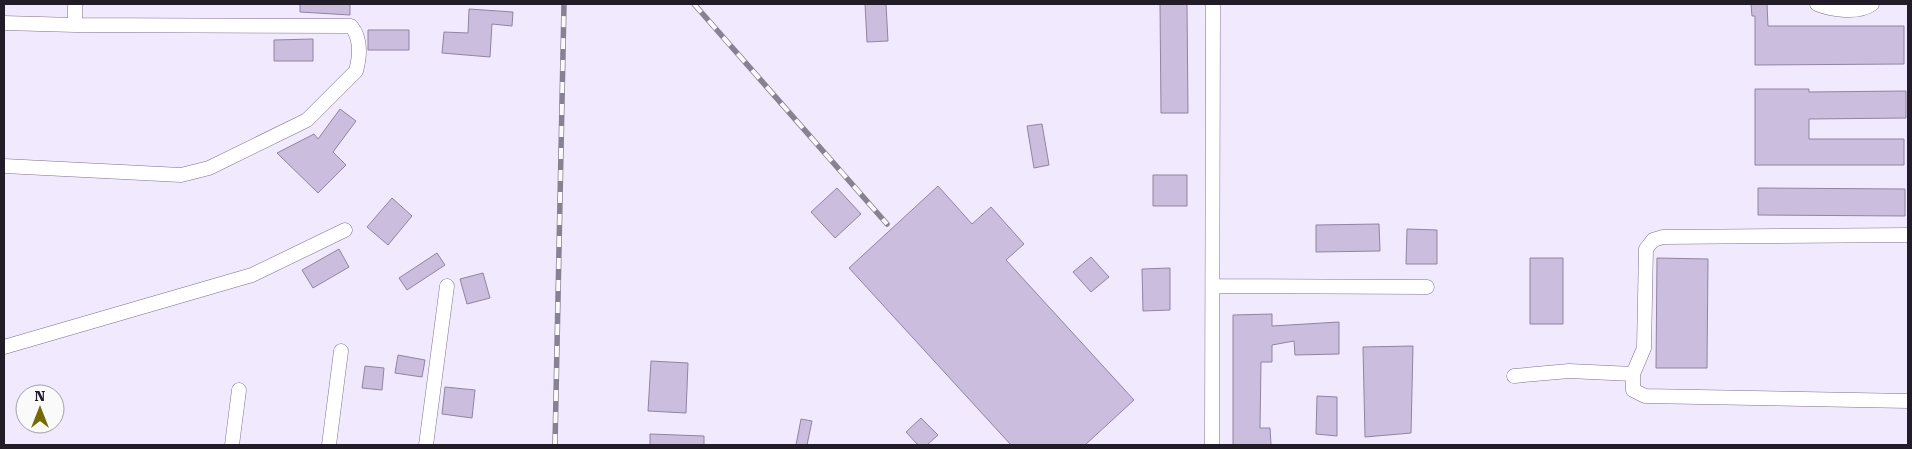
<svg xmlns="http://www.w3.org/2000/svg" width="1912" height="449" font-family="'Roboto Serif',serif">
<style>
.building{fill:#cbbdde;stroke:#9184a2}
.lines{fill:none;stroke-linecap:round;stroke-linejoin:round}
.minor-casing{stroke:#7e718f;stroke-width:15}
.minor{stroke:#fff;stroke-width:14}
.rail-casing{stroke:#888191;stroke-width:5.5}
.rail{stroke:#fafafa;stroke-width:4;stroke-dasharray:11;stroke-linecap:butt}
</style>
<rect width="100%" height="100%" fill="#f1e9fd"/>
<path class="building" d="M300 4H350V15L300 12Z
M865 4H886L888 41 867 42Z
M1160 4H1187L1188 113H1161Z
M1751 4H1767L1768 26H1904V64L1755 65V16H1752Z
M469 9 513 12 512 26 492 24 490 57 442 53 444 32 468 33Z
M368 30H409V50H368Z
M313 39V61H274V40Z
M1755 89H1809V92L1906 91V118L1809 119V139H1904V165H1755Z
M340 109 356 121 333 152 346 165 318 193 277 153 314 134 318 139Z
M1042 124 1049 165 1034 168 1027 126Z
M1153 175H1187V206H1153Z
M938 186 972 224 991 207 1024 244 1006 260 1134 400 1085 445H1011L849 268Z
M837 188 861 214 835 238 811 212Z
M1758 188 1905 189V216L1758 215Z
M392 198 412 216 388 245 367 227Z
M1379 224 1380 251 1316 252V225Z
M1407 229 1437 230V264H1406Z
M339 249 349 267 313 288 302 270Z
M437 253 445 265 407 290 399 278Z
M1091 257 1109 277 1091 292 1073 272Z
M1530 258H1563V324H1530Z
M1657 258 1708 259 1707 368H1656Z
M1170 268V310L1143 311 1142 269Z
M483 273 490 298 467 304 460 279Z
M1272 314V326L1339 322V354L1295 355 1294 341 1272 345V362H1261L1260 428H1270L1271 445H1233V315Z
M1413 346 1411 433 1365 437 1363 347Z
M398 355 425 360 422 377 395 373Z
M651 361 688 363 686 413 648 411Z
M365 366 384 368 382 390 362 388Z
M445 387 475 390 472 418 442 414Z
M1317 396 1337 397V436L1316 434Z
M921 418 938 435 927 445H918L906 432Z
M801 419 812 421 807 445H796Z
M650 434 704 436V445H650Z"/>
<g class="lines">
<g class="minor-casing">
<path id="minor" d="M1817 4C1832 10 1858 14 1872 4
M4 23 75 25
M4 166 181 175 209 168 307 120 356 71C360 56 362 39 351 26L75 25V4
M1908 235 1663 237 1653 240 1646 249 1644 348 1633 374V390L1645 396 1908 401
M1214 286 1427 287
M4 347 252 275 345 230
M1514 376 1569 371 1633 374
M232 445 239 390
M329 445 341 351
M426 445 447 286
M1212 445 1213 4"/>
</g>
<use href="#minor" class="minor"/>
<g class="rail-casing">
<path id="rail" d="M694 4 887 224
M555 445 564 4"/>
</g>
<use href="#rail" class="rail"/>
</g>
<rect width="1912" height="449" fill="none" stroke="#221c28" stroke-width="10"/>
<g transform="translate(40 409)"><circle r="24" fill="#fafafa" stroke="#a4a1a6"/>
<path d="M0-4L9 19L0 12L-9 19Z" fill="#766901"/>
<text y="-8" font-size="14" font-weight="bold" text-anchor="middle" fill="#221c28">N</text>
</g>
</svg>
